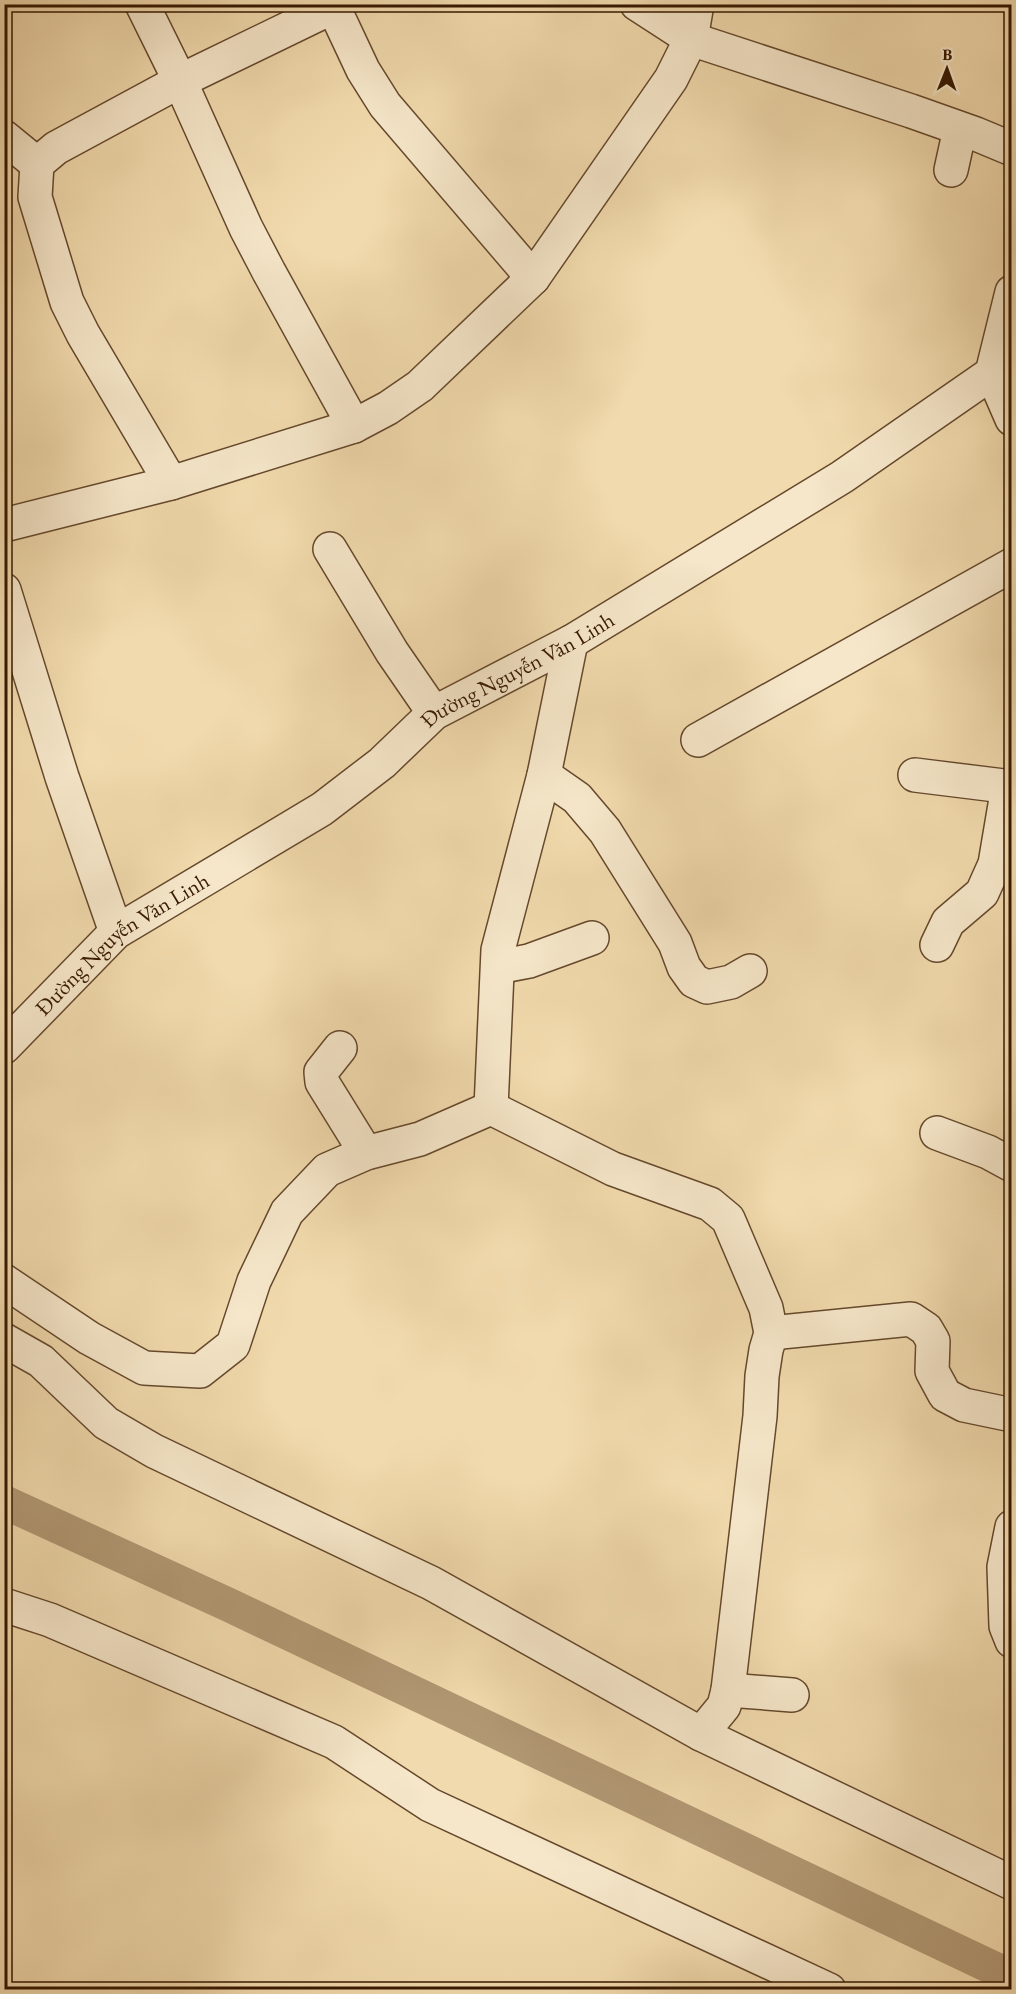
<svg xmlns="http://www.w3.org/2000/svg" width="1016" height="1994" font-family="'EB Garamond',serif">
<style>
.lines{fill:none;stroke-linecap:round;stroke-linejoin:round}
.canal{stroke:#b19873;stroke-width:34}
.minor-casing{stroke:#65482c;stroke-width:36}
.minor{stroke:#f6e7ca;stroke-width:33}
.labels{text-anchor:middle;stroke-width:4.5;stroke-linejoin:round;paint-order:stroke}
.street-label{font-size:22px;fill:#361801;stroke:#f6e7ca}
</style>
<rect width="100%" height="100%" fill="#f1daad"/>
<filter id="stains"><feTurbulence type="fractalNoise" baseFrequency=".00333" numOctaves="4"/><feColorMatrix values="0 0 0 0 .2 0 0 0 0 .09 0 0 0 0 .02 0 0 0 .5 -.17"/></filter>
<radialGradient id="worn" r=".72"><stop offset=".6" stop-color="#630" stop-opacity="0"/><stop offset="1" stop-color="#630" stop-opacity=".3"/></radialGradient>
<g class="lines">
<path class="canal" d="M4 1502 229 1605 1012 1977"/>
<g class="minor-casing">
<g id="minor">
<path d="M142 4 180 81 246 228 269 272 354 426"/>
<path d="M332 4 363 70 385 105 533 278"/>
<path d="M637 4 691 39 911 111 976 134 1012 149"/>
<path d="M4 137 37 164"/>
<path d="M951 170 960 129"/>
<path d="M992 373 1012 419"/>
<path d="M171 483 83 334 67 302 35 197 37 164 56 148 180 81 339 4"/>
<path d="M4 525 171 483 354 426 388 408 420 386 533 278 671 79 691 39 697 4"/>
<path d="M330 549 392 652 434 713"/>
<path d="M4 590 62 777 116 932"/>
<path d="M698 740 1012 565"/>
<path d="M544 775 577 798 605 831 675 943 684 967 694 981 707 987 731 982 750 971"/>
<path d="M915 775 1012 787"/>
<path d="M937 945 948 922 982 893 995 864 1008 787"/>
<path d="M498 967 529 961 592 938"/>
<path id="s1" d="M4 1047 116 932 322 809 382 763 434 713 571 642 842 477 992 373 1012 292"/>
<path d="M340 1048 321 1072 322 1082 366 1153"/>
<path d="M491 1108 498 950 544 775 571 642"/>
<path d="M937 1133 988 1152 1012 1165"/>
<path d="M4 1281 89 1338 144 1368 200 1371 233 1345 254 1281 287 1212 327 1170 366 1153 420 1139 491 1108 613 1169 710 1204 728 1219 766 1308 771 1333 766 1350 762 1376 760 1416 728 1690 724 1706 701 1734"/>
<path d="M771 1333 911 1319 926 1329 933 1341 932 1371 945 1395 964 1405 1012 1415"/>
<path d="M4 1340 41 1361 106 1423 154 1451 431 1583 701 1734 1012 1883"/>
<path d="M1012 1527 1004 1567 1006 1626 1012 1641"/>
<path d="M4 1605 50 1620 334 1742 430 1805 829 1990"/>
<path d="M728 1690 792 1695"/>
</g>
</g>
<use href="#minor" class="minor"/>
</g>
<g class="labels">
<g class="street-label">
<text dy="8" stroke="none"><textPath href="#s1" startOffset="642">Đường Nguyễn Văn Linh</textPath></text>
<text dy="8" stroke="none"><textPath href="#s1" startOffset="158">Đường Nguyễn Văn Linh</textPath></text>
</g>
</g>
<rect width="1016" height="1994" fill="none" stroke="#f1daad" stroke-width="24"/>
<rect x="6" y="6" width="1004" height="1982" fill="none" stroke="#361801" stroke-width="3"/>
<rect x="12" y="12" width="992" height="1970" fill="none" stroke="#361801" stroke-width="1.5"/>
<g transform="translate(947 69) rotate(1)" stroke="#f6e7ca" stroke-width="4.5" paint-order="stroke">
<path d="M0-4.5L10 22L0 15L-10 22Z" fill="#361801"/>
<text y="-9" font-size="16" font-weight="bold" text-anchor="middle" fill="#361801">B</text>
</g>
<rect width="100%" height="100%" filter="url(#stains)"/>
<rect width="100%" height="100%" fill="url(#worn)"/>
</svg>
